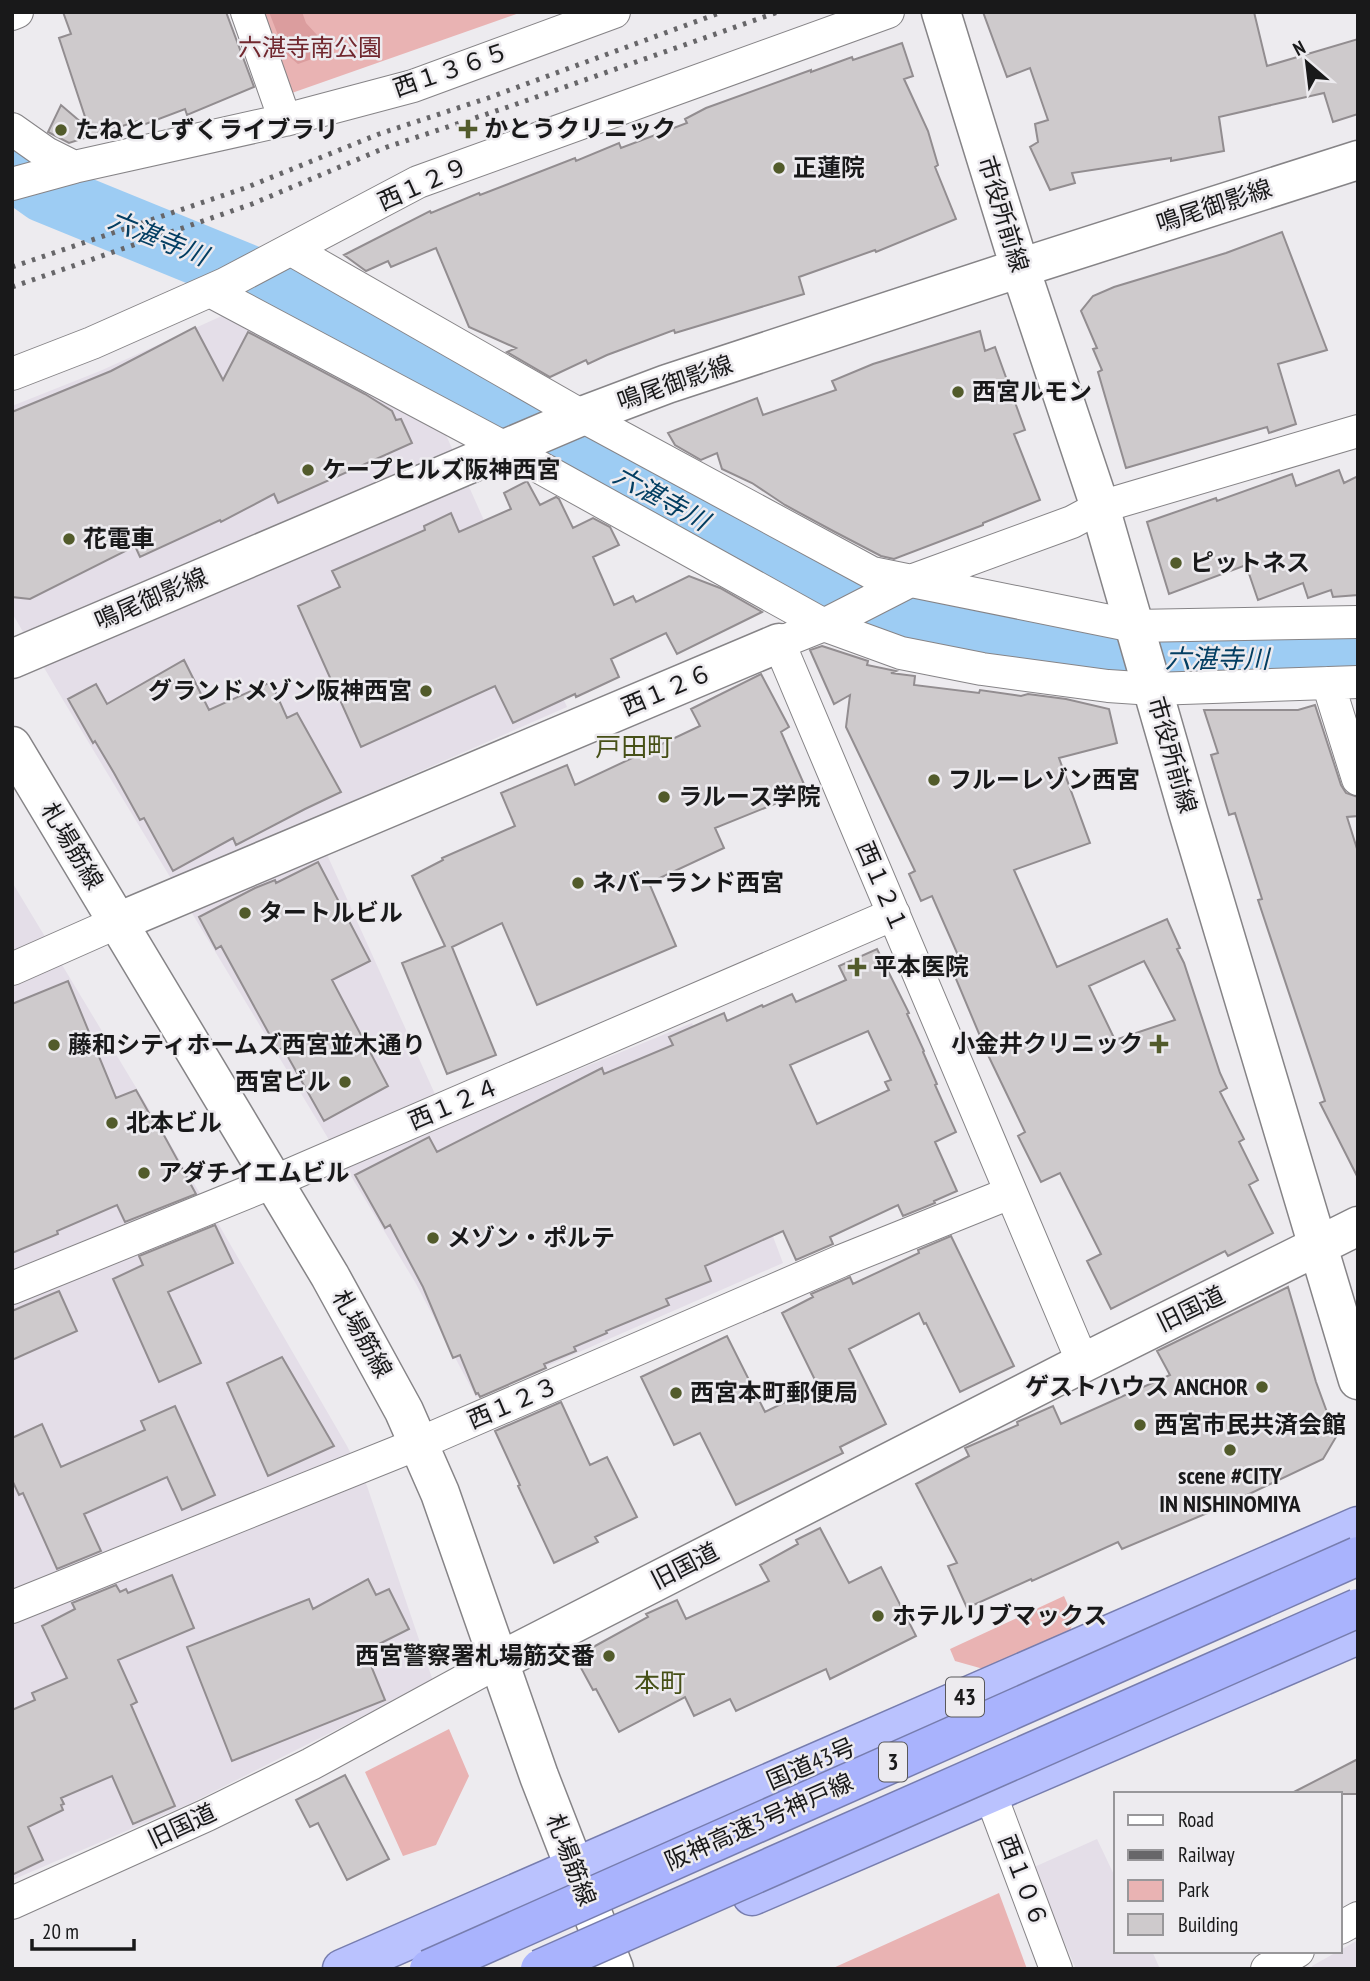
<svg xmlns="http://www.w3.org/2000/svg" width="1370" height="1981" font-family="'PT Sans Narrow','Noto Sans JP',sans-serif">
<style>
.built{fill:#e4dee8}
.green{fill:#e9b3b3}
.forest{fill:#db9d9e}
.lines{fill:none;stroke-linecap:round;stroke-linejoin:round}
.river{stroke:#9dccf3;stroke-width:61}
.building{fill:#cecacc;stroke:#928d90;stroke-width:2;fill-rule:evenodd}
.minor-casing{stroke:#868487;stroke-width:34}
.tertiary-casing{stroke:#868487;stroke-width:41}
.trunk-casing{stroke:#777dae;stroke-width:41}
.minor{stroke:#fff;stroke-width:32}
.tertiary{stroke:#fff;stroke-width:38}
.trunk{stroke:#bac2fe;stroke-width:38}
.rail{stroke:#676669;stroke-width:5;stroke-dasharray:3.5 7;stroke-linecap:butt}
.motorway-bridge-casing{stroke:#777dae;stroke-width:41;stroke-linecap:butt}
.motorway-bridge{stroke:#a9b3fd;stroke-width:38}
.poi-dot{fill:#525b2b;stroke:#edebef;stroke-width:2.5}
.labels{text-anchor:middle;stroke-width:5;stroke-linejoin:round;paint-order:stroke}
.shield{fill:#edebef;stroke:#59585a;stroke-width:2}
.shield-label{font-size:23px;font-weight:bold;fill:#19191a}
.park-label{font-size:24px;fill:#71272e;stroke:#edebef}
.street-label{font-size:24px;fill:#19191a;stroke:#edebef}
.poi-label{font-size:24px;font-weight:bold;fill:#19191a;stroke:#edebef;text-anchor:start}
.water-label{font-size:26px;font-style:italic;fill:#033e62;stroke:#edebef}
.neighbourhood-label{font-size:26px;fill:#465017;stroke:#edebef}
</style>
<rect width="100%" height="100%" fill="#edebef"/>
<path class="built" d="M224 315 442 426 567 707 311 819 448 1123 692 1023 783 1263 476 1397 415 1282 63 700 12 613V406L100 371Z
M12 882 219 1225 347 1446 367 1486 433 1681 187 1805 12 1880Z
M1097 1839 1116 1879V1951H1152L1160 1969H1076L1032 1868Z
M1358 1940V1969H1313L1312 1966Z"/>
<path class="green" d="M260 12H522L289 94Z
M1064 1596 1074 1619 1070 1631 987 1670 955 1661 950 1649Z
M449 1729 469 1776 436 1845 403 1856 365 1772Z
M999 1893 1027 1969H831Z"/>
<path class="forest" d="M269 12H302L306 23 317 35 312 59 298 64 285 53Z"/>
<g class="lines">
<path class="river" d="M12 169 44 192 299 296 510 410 828 591 909 621 1097 655 1188 661 1358 657"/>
</g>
<path class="building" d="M63 12H226L254 87 187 115 185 109 143 125 141 120 69 143 48 132 61 105 89 129 59 38 71 34Z
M983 12H1254L1267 66 1358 39V114L1333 122 1324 93 1219 117 1224 151 1171 161V158L1072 173 1075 183 1050 190 1030 147 1038 142 1035 124 1048 120 1030 68 1007 77Z
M902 43 913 76 904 79 928 131 938 165 935 167 956 219 876 252 875 250 799 277 804 294 675 333 674 330 607 355 588 364 586 360 550 377 507 352 516 348 469 327 436 248 391 267 388 261 366 271 344 255 430 211 431 213 479 193 480 195 575 158 576 161 619 143 621 148 687 123 685 119 706 108 811 70V72L852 57 853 60Z
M1282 232 1327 350 1278 364 1296 424 1269 433 1267 427 1126 468 1098 372 1102 370 1093 349 1097 348 1081 311 1093 296 1114 287 1226 253Z
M195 327 223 380 248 332 365 394 392 411 396 420 401 419 412 443 278 503 274 494 221 522 220 520 140 557 135 546 30 599 12 597V412L111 371Z
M980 331 985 351 995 347 1025 430 1014 434 1040 500 983 523V525L894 559 881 556 835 532 785 505 752 483 722 469 717 453 701 460 675 445 668 433 757 398 763 415 836 390 832 381 873 364Z
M1339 470 1344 483 1358 476V595L1333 597 1331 590 1308 598 1303 583 1258 600 1246 565 1169 594 1147 522 1216 498 1217 501 1292 474 1296 486Z
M527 481 540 505 556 497 559 499 573 528 593 518 610 527 619 545 593 557 614 605 633 596 636 602 689 576 720 588 762 612 677 654 666 633 611 659 619 677 576 697 575 694 513 723 495 686 361 747 298 606 340 587 332 571 425 530 424 526 451 513 459 532 511 509 504 493Z
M822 646 868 661 867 665 896 671 891 673 915 676 914 685 979 693 980 690 1021 696 1028 694 1066 699 1109 709 1117 743 1059 758 1090 843 1014 870 1057 967 1167 919 1180 948 1177 949 1184 963 1220 1073 1227 1088 1220 1092 1244 1139 1239 1142 1258 1180 1249 1185 1273 1233 1228 1256 1225 1251 1111 1309 1087 1261 1101 1254 1060 1173 1041 1182 1018 1136 1025 1132 988 1055 951 967 961 962 932 896 921 901 909 874 915 871 846 727 850 695 834 704 810 650ZM1144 961 1175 1020 1115 1040 1089 986Z
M184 660 209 710 271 682 287 718 297 713 341 792 305 809 236 845 233 838 173 871 144 818 140 820 114 773 95 741 93 743 68 699 96 684 107 704Z
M761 674 789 727 781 732 807 791 715 828 724 848 649 883 676 946 537 1005 502 923 452 947 496 1055 447 1074 402 963 445 946 412 876 443 860 442 858 515 826 501 793 567 765 575 785 700 726 691 709Z
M1315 705 1341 785 1346 793 1358 797V816L1347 817 1358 852V1178L1320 1103 1325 1101 1258 900 1262 899 1235 813 1229 815 1211 755 1218 753 1204 710H1298Z
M318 862 370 961 332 980 388 1086 324 1121 283 1048 278 1050 221 946 216 949 199 917 255 888 275 880 276 883Z
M877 949 909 1013 907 1014 924 1051 923 1052 937 1084 935 1085 956 1132 935 1142 957 1191 934 1201 935 1203 903 1216 898 1205 830 1237 833 1244 796 1260 783 1231 705 1266 711 1281 666 1299 669 1305 606 1331 607 1333 574 1347 576 1351 544 1364 546 1368 480 1397 478 1393 476 1394 460 1355 453 1358 423 1287 390 1225 385 1228 355 1175 429 1137 437 1152 602 1068 604 1074 673 1045 669 1037 724 1013 727 1021 762 1005 763 1007 792 994 796 1002 846 980 839 966ZM868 1031 891 1080 885 1082 889 1090 817 1124 790 1065Z
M68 981 116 1098 136 1090 158 1129 160 1128 196 1194 125 1222 117 1205 57 1231 58 1234 12 1253V1004Z
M215 1225 233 1263 168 1292 201 1363 159 1382 113 1279 143 1265 139 1256Z
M951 1236 1014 1366 960 1392 926 1323 924 1324 919 1313 849 1349 886 1424 840 1447 843 1453 736 1505 700 1433 674 1445 641 1377 727 1336 765 1412 818 1386 782 1313 813 1297 811 1294 850 1277 853 1284 919 1253 918 1250Z
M1288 1287 1316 1382 1336 1437 1323 1459 1224 1506 1122 1549 1118 1542 1032 1581 1031 1579 967 1608 948 1566 957 1563 916 1484 969 1456 965 1448 1018 1425 1017 1422 1053 1406 1061 1424 1170 1375 1157 1351Z
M59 1291 77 1331 12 1360V1311Z
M282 1357 334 1446 268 1476 227 1383Z
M561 1402 590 1465 607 1457 637 1517 595 1537 598 1542 554 1563 518 1486 520 1485 495 1431Z
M175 1406 215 1495 182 1510 167 1477 84 1514 101 1551 57 1569 23 1493 19 1495 12 1480V1438L42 1424 61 1467 145 1430 141 1421Z
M820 1528 849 1583 881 1567 916 1636 830 1679 826 1669 736 1711 730 1699 694 1716 685 1697 619 1732 596 1689 593 1690 575 1657 648 1617 646 1614 677 1600 686 1619 769 1581 760 1565 798 1544 796 1540Z
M172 1575 194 1628 118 1660 137 1702 131 1705 175 1806 133 1824 112 1776 61 1798 64 1804 61 1805 63 1810 28 1827 43 1860 12 1875V1710L35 1700 32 1693 67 1678 42 1626 75 1609 72 1603 116 1585 120 1592 126 1589 128 1593Z
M368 1579 376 1595 389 1589 409 1629 365 1651 385 1700 232 1761 187 1647 309 1599 313 1609Z
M1358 1759V1794H1290Z
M345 1775 389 1859 347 1880 318 1823 310 1827 296 1800Z"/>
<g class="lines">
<g class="minor-casing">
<path id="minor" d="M247 12 285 120
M12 14 17 12
M12 129 46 153 74 167 285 120 413 86 614 12
M12 184 74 167
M292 250 582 416 872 573 1134 626 1358 622
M210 291 505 448 824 625 901 653 982 669 1108 686 1153 689 1358 682
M12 374 92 343 225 284 418 182 888 12
M1328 683 1358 779
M12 969 118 922
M12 1288 273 1182 894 914
M1083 1363 779 643 824 625 908 582 1072 522 1100 507 1358 431
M12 1607 420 1443 841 1261 1010 1193
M990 1793 1056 1969
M12 1903 207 1815 311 1764 500 1661
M1340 1928 1358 1918
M1267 1969 1298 1951"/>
</g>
<g class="tertiary-casing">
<path id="tertiary" d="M941 12 1020 268 1100 507 1188 812 1358 1380
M12 659 582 416 667 384 1020 268 1358 160
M12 746 330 1276 404 1411 440 1493 539 1776 614 1969
M118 922 779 643
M500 1661 1083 1363 1358 1226"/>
</g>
<g class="trunk-casing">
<path id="trunk" d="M752 1896 1358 1635
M342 1969 1358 1526"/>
</g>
<use href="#minor" class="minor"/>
<use href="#tertiary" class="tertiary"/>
<use href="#trunk" class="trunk"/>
<path class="rail" d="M12 267 245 188 379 134 488 98 722 12
M12 287 252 204 387 147 508 107 778 12"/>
<g class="motorway-bridge-casing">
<path id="motorway-bridge" d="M429 1969 1358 1556
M540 1969 1358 1608"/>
</g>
<use href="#motorway-bridge" class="motorway-bridge"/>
</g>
<g class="poi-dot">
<path d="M464.5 118.5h7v7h7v7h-7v7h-7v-7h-7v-7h7z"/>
<circle cx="61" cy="130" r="7"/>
<circle cx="779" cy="168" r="7"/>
<circle cx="958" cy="392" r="7"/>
<circle cx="308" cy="470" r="7"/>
<circle cx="69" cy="539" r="7"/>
<circle cx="1176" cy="563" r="7"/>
<circle cx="426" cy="691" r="7"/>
<circle cx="934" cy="780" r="7"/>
<circle cx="664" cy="797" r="7"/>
<circle cx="578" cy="883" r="7"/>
<circle cx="245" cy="913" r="7"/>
<path d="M853.5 956.5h7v7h7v7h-7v7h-7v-7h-7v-7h7z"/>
<path d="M1155.5 1033.5h7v7h7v7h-7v7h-7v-7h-7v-7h7z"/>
<circle cx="54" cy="1045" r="7"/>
<circle cx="345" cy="1082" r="7"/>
<circle cx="112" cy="1123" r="7"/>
<circle cx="144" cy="1173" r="7"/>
<circle cx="433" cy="1238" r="7"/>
<circle cx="1262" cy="1387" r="7"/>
<circle cx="676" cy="1393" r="7"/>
<circle cx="1140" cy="1425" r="7"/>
<circle cx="1230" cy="1450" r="7"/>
<circle cx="878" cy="1616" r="7"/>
<circle cx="609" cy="1656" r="7"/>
</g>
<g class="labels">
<g class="shield">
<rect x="946" y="1677.5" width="38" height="39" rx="5"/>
<rect x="879" y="1742.5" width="28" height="39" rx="5"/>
</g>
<g class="shield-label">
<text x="965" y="1705">43</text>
<text x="893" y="1770">3</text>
</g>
<g class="park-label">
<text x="310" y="56">六湛寺南公園</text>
</g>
<g class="street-label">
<text transform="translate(451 70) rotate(-19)" y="8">西１３６５</text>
<text transform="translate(423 184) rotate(-24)" y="8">西１２９</text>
<text transform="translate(1214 206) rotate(-18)" y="8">鳴尾御影線</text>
<text transform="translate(1003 214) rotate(73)" y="8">市役所前線</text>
<text transform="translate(675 383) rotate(-19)" y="8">鳴尾御影線</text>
<text transform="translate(151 599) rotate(-23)" y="8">鳴尾御影線</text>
<text transform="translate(667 690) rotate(-23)" y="8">西１２６</text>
<text transform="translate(1172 755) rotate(74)" y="8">市役所前線</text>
<text transform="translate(72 846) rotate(59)" y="8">札場筋線</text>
<text transform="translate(882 887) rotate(67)" y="8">西１２１</text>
<text transform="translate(454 1104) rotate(-23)" y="8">西１２４</text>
<text transform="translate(1191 1309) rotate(-26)" y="8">旧国道</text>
<text transform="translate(362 1334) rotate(61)" y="8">札場筋線</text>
<text transform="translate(513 1403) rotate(-23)" y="8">西１２３</text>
<text transform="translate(685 1566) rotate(-27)" y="8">旧国道</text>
<text transform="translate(811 1764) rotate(-23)" y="8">国道43号</text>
<text transform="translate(759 1822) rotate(-24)" y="8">阪神高速3号神戸線</text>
<text transform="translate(182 1826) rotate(-25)" y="8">旧国道</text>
<text transform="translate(571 1860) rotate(69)" y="8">札場筋線</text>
<text transform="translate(1023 1881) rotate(69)" y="8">西１０６</text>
</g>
<g class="poi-label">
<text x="484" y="137">かとうクリニック</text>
<text x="75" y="138">たねとしずくライブラリ</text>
<text x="793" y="176">正蓮院</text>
<text x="972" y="400">西宮ルモン</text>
<text x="322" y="478">ケープヒルズ阪神西宮</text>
<text x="83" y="547">花電車</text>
<text x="1190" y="571">ピットネス</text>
<text x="412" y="699" text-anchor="end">グランドメゾン阪神西宮</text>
<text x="948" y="788">フルーレゾン西宮</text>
<text x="678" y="805">ラルース学院</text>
<text x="592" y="891">ネバーランド西宮</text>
<text x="259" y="921">タートルビル</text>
<text x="873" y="975">平本医院</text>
<text x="1143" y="1052" text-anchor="end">小金井クリニック</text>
<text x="68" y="1053">藤和シティホームズ西宮並木通り</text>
<text x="331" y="1090" text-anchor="end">西宮ビル</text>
<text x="126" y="1131">北本ビル</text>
<text x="158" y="1181">アダチイエムビル</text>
<text x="447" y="1246">メゾン・ポルテ</text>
<text x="1248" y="1395" text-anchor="end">ゲストハウス ANCHOR</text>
<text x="690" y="1401">西宮本町郵便局</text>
<text x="1154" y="1433">西宮市民共済会館</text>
<text x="1230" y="1484" text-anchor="middle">scene #CITY<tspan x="1230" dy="28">IN NISHINOMIYA</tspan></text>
<text x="892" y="1624">ホテルリブマックス</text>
<text x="595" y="1664" text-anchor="end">西宮警察署札場筋交番</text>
</g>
<g class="water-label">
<text transform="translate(158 238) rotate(22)" y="9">六湛寺川</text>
<text transform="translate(661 498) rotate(29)" y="9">六湛寺川</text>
<text x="1217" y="668">六湛寺川</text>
</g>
<g class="neighbourhood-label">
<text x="634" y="756">戸田町</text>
<text x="660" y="1692">本町</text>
</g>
</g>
<rect width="1370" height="1981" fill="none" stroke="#19191a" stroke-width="28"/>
<rect x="1114" y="1792" width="228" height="161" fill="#edebef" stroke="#98979a" stroke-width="2"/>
<rect x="1128" y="1815" width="35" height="10" fill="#ffffff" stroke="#98979a" stroke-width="2"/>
<text x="1178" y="1827" font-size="21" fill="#19191a">Road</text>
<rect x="1128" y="1850" width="35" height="10" fill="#676669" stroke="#98979a" stroke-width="2"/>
<text x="1178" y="1862" font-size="21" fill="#19191a">Railway</text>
<rect x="1128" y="1880" width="35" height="21" fill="#e9b3b3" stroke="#98979a" stroke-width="2"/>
<text x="1178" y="1897" font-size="21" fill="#19191a">Park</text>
<rect x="1128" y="1914" width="35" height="21" fill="#cecacc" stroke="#98979a" stroke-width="2"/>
<text x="1178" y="1932" font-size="21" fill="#19191a">Building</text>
<g transform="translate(1307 63) rotate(332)" stroke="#edebef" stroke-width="5" paint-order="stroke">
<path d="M0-5L12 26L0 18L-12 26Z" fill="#19191a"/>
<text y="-10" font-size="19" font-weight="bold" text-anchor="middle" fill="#19191a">N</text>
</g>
<path d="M32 1939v10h102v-10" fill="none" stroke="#19191a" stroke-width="3.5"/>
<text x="42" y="1939" font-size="21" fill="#19191a" stroke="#edebef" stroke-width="5" paint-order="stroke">20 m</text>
</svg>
